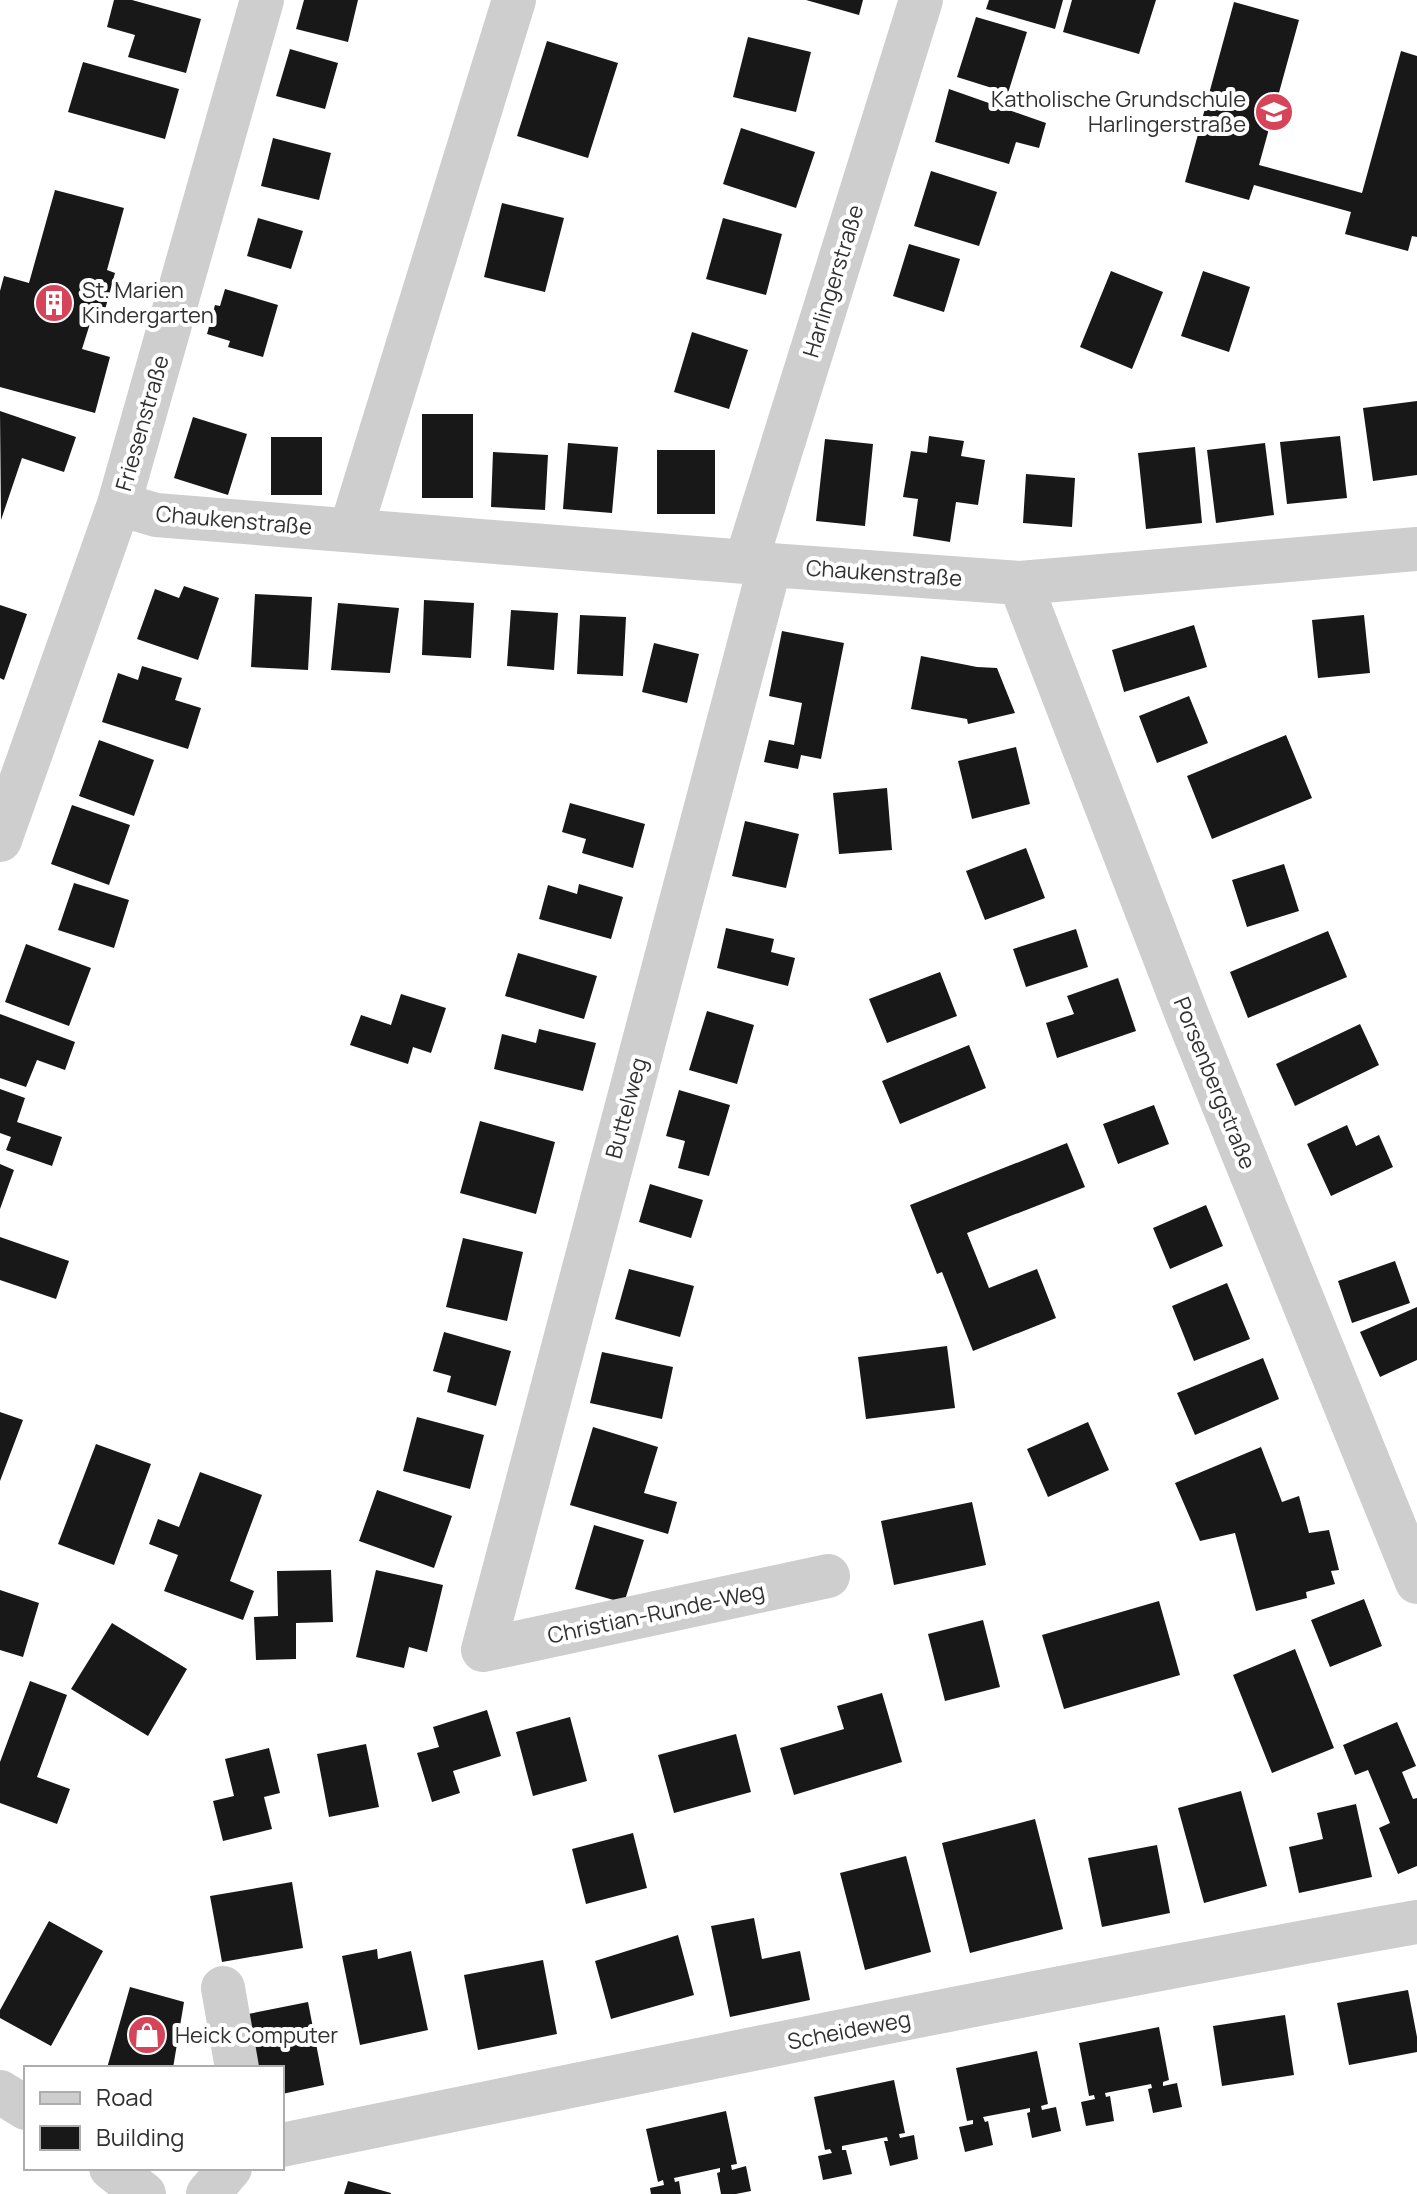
<svg xmlns="http://www.w3.org/2000/svg" width="1417" height="2194" font-family="Manrope,sans-serif">
<style>
.building{fill:#181818}
.lines{fill:none;stroke-linecap:round;stroke-linejoin:round}
.minor{stroke:#cecece;stroke-width:44}
.labels{text-anchor:middle;stroke-width:8;stroke-linejoin:round;paint-order:stroke}
.poi-label{font-size:22px;fill:#313131;stroke:#fff;text-anchor:start}
.street-label{font-size:22px;fill:#313131;stroke:#fff}
</style>
<rect width="100%" height="100%" fill="#fff"/>
<path class="building" d="M114 0H132L201 19 186 73 128 57 135 35 107 27Z
M304 0H358L348 42 296 29Z
M806 0H863L859 15Z
M989 0H1063L1055 29 986 9Z
M1072 0H1156L1139 54 1063 32Z
M1234 2 1299 20 1259 165 1362 193 1401 51 1417 56V237L1412 236 1408 251 1345 234 1351 212 1254 185 1249 200 1185 182Z
M976 17 1027 32 1008 93 957 77Z
M748 37 811 52 796 112 733 97Z
M547 41 618 63 588 158 517 136Z
M290 49 338 63 325 109 276 96Z
M83 62 179 89 165 139 68 112Z
M949 89 1046 123 1039 148 1016 142 1009 164 935 142Z
M741 128 815 152 796 208 723 184Z
M273 138 331 153 319 200 261 186Z
M931 171 997 192 979 246 914 226Z
M55 190 124 208 107 270 115 273 103 317 93 314 82 349 110 357 95 413 0 387V291L4 276 29 283Z
M502 203 564 218 545 292 484 277Z
M258 218 303 231 291 269 247 256Z
M723 218 782 234 766 295 706 279Z
M909 244 960 259 944 312 893 296Z
M1111 271 1163 292 1132 369 1080 347Z
M1203 271 1250 287 1229 352 1181 336Z
M225 289 278 305 263 357 228 347 230 341 207 334 215 305 220 306Z
M692 332 748 350 729 409 674 392Z
M1417 401V475L1373 481 1363 408Z
M0 411 76 437 64 472 22 458 1 520Z
M422 414H473V498H422Z
M193 417 247 434 228 495 174 478Z
M929 436 964 441 961 456 985 460 978 505 956 502 950 542 913 536 918 499 903 497 911 451 927 453Z
M1340 436 1347 498 1287 504 1280 442Z
M271 437H322V495H271Z
M825 439 873 444 865 526 816 521Z
M568 443 618 447 612 513 563 509Z
M1265 443 1274 515 1216 523 1207 450Z
M1195 447 1202 523 1146 529 1138 453Z
M657 450H715V514H657Z
M493 452 548 455 545 510 491 507Z
M1026 474 1075 478 1072 527 1023 523Z
M184 586 219 598 198 660 137 639 155 589 179 598Z
M255 594 312 597 308 670 251 667Z
M424 600 474 603 471 658 422 655Z
M338 603 399 608 390 673 331 670Z
M0 605 27 614 4 680 0 678Z
M511 610 558 613 554 670 507 666Z
M580 615 626 617 623 676 577 674Z
M1364 615 1370 673 1318 678 1312 620Z
M1194 625 1207 667 1124 692 1112 650Z
M782 631 844 643 821 759 801 755 798 769 764 762 769 740 794 745 802 703 769 696Z
M654 643 699 654 687 703 642 692Z
M921 656 977 667 997 668 1015 713 968 724 967 719 911 709Z
M142 666 182 678 175 700 201 708 188 749 102 722 118 673 138 680Z
M1189 696 1208 743 1157 763 1139 716Z
M1286 735 1312 798 1212 839 1187 776Z
M99 740 154 760 134 816 79 796Z
M1016 747 1030 804 972 819 958 761Z
M887 788 892 850 839 854 833 793Z
M570 803 645 824 633 868 582 853 586 839 562 832Z
M72 805 130 825 109 885 51 864Z
M745 821 799 834 786 888 732 876Z
M1026 848 1045 898 985 920 966 871Z
M1284 864 1299 911 1247 927 1232 880Z
M74 883 129 900 114 948 58 930Z
M579 884 623 897 611 939 539 919 548 885 577 894Z
M726 928 774 939 771 952 795 958 788 986 717 968Z
M1076 929 1088 967 1026 987 1013 949Z
M1328 931 1347 977 1248 1018 1230 972Z
M26 944 91 968 69 1026 5 1002Z
M518 953 597 976 584 1019 505 996Z
M940 972 957 1016 887 1043 869 999Z
M1118 978 1136 1031 1057 1058 1046 1023 1074 1014 1067 996Z
M401 994 446 1008 431 1053 413 1047 408 1064 350 1045 361 1015 391 1025Z
M707 1011 754 1025 737 1084 689 1070Z
M0 1014 75 1042 65 1070 37 1060 26 1087 0 1078Z
M1360 1024 1379 1065 1295 1106 1276 1064Z
M539 1029 596 1043 583 1091 494 1069 502 1034 536 1043Z
M969 1045 986 1088 900 1124 882 1081Z
M0 1089 25 1098 17 1122 62 1137 52 1166 6 1150 11 1137 0 1133Z
M679 1090 730 1105 709 1176 678 1168 685 1141 666 1136Z
M1154 1105 1169 1144 1118 1164 1103 1124Z
M480 1121 555 1142 536 1214 460 1193Z
M1347 1125 1356 1146 1379 1135 1393 1167 1331 1196 1307 1144Z
M1067 1143 1085 1187 967 1233 989 1288 1037 1269 1056 1318 973 1351 942 1272 937 1274 910 1205Z
M0 1164 14 1170 0 1209Z
M650 1184 703 1200 691 1238 639 1222Z
M1206 1205 1223 1246 1170 1269 1153 1228Z
M0 1237 69 1261 56 1299 0 1280Z
M463 1238 523 1252 507 1321 446 1307Z
M1395 1261 1410 1303 1352 1323 1338 1281Z
M629 1269 694 1286 680 1337 615 1319Z
M1227 1283 1250 1339 1194 1361 1172 1306Z
M1417 1307V1360L1380 1377 1360 1332Z
M444 1332 511 1351 496 1406 447 1392 451 1376 433 1371Z
M947 1346 955 1408 866 1419 858 1357Z
M602 1352 673 1367 662 1419 590 1403Z
M1263 1358 1279 1399 1195 1435 1177 1393Z
M0 1412 23 1420 0 1481Z
M417 1417 484 1435 470 1489 403 1471Z
M1088 1422 1109 1470 1048 1497 1027 1449Z
M593 1427 658 1447 644 1493 677 1502 668 1534 570 1505Z
M96 1444 151 1464 114 1565 58 1544Z
M1261 1447 1282 1502 1299 1496 1309 1533 1329 1530 1339 1570 1331 1571 1335 1584 1306 1592 1307 1598 1256 1611 1235 1533 1200 1541 1175 1483Z
M200 1472 262 1495 230 1581 254 1591 243 1620 164 1591 178 1555 149 1544 158 1519 179 1527Z
M377 1490 452 1516 434 1568 359 1541Z
M972 1502 986 1565 894 1585 881 1521Z
M594 1525 644 1540 624 1603 575 1589Z
M331 1570 333 1622 296 1623V1659L256 1660 254 1617 278 1616 277 1571Z
M376 1570 443 1585 427 1652 409 1647 404 1668 356 1657Z
M0 1590 39 1603 23 1657 0 1650Z
M1364 1599 1382 1646 1330 1667 1311 1620Z
M1159 1601 1180 1675 1064 1709 1042 1635Z
M983 1620 1000 1687 945 1701 928 1634Z
M112 1623 187 1669 148 1736 71 1689Z
M1295 1649 1334 1748 1272 1773 1233 1675Z
M30 1681 67 1695 37 1777 70 1789 57 1824 0 1803V1762Z
M882 1693 902 1762 794 1795 780 1748 844 1729 837 1706Z
M487 1710 501 1756 453 1771 460 1793 432 1802 417 1753 439 1747 433 1727Z
M570 1717 587 1781 533 1796 516 1732Z
M1397 1722 1416 1766 1402 1772 1413 1799 1417 1798V1866L1398 1874 1379 1828 1390 1823 1368 1770 1355 1775 1343 1745Z
M736 1734 751 1792 674 1813 658 1755Z
M366 1744 379 1807 329 1817 317 1754Z
M269 1748 280 1793 264 1797 272 1829 223 1841 213 1801 234 1796 225 1759Z
M1241 1791 1267 1886 1204 1903 1178 1808Z
M1356 1804 1372 1877 1299 1893 1289 1847 1323 1839 1317 1813Z
M1035 1819 1063 1929 970 1953 942 1843Z
M633 1833 647 1888 586 1904 572 1849Z
M1157 1845 1170 1913 1102 1927 1088 1858Z
M906 1856 931 1952 865 1970 840 1873Z
M292 1882 303 1948 222 1962 210 1896Z
M754 1918 762 1959 800 1951 810 2000 730 2017 711 1926Z
M49 1921 103 1951 51 2046 0 2018V2010Z
M678 1935 694 1995 611 2019 595 1961Z
M377 1949 378 1959 411 1951 428 2030 360 2045 342 1956Z
M543 1960 557 2034 478 2050 464 1975Z
M130 1987 184 2002 173 2068H107Z
M1408 1990 1417 2037V2052L1349 2065 1337 2003Z
M308 2002 324 2085 282 2094V2068H248L238 2016Z
M1285 2015 1294 2075 1222 2086 1213 2026Z
M1159 2027 1169 2080 1163 2082V2086L1177 2083 1182 2107 1153 2113 1148 2089 1152 2088 1151 2084 1105 2093 1106 2097 1110 2096 1114 2121 1086 2126 1081 2102 1095 2099 1094 2095 1089 2096 1079 2043Z
M1037 2051 1048 2104 1041 2106 1042 2110 1056 2107 1061 2131 1032 2138 1027 2113 1030 2112V2108L983 2117 985 2122 988 2121 993 2145 965 2152 959 2127 973 2124V2120L967 2121 956 2068Z
M894 2080 905 2133 899 2134 900 2138 914 2135 918 2159 890 2166 884 2141H888L887 2137 842 2146V2150H846L852 2174 823 2180 818 2156 832 2153 830 2149 825 2150 814 2097Z
M726 2111 737 2164 731 2165 732 2170 746 2166 751 2191 736 2194H721L717 2173 720 2172V2168L674 2178 675 2182 679 2181 681 2194H651L650 2188 664 2185 663 2180 658 2182 646 2129Z
M348 2181 391 2193V2194H344Z"/>
<g class="lines">
<path class="minor" d="M119 504 156 515 746 562 770 565 1020 583 1417 549
M351 529 514 0
M746 562 921 0
M770 565 483 1650 828 1576
M1020 583 1187 1015 1417 1582
M0 840 119 504 262 0
M223 1988 237 2068
M0 2092 26 2108
M282 2145C660 2068 1037 1989 1417 1922
M111 2168 144 2194
M208 2194 230 2168"/>
</g>
<defs>
<g id="school-disc" transform="scale(2)"><circle r="9.5" fill="#d64459" stroke="#fff"/><path d="M0-5L7-2L0 1L-7-2ZM-4 1L0 2.5L4 1V4Q0 6-4 4Z" fill="#fff"/></g>
<g id="building-disc" transform="scale(2)"><circle r="9.5" fill="#d64459" stroke="#fff"/><path d="M-4-6H4V6H1V3H-1V6H-4ZM-2.5-4.3h1.7v1.8h-1.7ZM.8-4.3h1.7v1.8H.8ZM-2.5-1h1.7V.8h-1.7ZM.8-1h1.7V.8H.8Z" fill="#fff"/></g>
<g id="shop-disc" transform="scale(2)"><circle r="9.5" fill="#d64459" stroke="#fff"/><path d="M-5-2.5h2.3a2.7 3.5 0 0 1 5.4 0H5L5.5 6h-11ZM-1.5-2.5h3a1.5 2.3 0 0 0-3 0Z" fill="#fff"/></g>
</defs>
<g fill-rule="evenodd">
<use href="#school-disc" x="1274" y="112"/>
<use href="#building-disc" x="54" y="303"/>
<use href="#shop-disc" x="147" y="2035"/>
</g>
<g class="labels">
<g class="poi-label">
<text x="1246" y="107" text-anchor="end">Katholische Grundschule<tspan x="1246" dy="25">Harlingerstraße</tspan></text>
<text x="82" y="298">St. Marien<tspan x="82" dy="25">Kindergarten</tspan></text>
<text x="175" y="2043">Heick Computer</text>
</g>
<g class="street-label">
<text transform="translate(833 281) rotate(-73)" y="8">Harlingerstraße</text>
<text transform="translate(142 423) rotate(-74)" y="8">Friesenstraße</text>
<text transform="translate(234 520) rotate(5)" y="8">Chaukenstraße</text>
<text transform="translate(884 573) rotate(4)" y="8">Chaukenstraße</text>
<text transform="translate(1215 1083) rotate(68)" y="8">Porsenbergstraße</text>
<text transform="translate(626 1108) rotate(-75)" y="8">Buttelweg</text>
<text transform="translate(656 1613) rotate(-12)" y="8">Christian-Runde-Weg</text>
<text transform="translate(849 2030) rotate(-11)" y="8">Scheideweg</text>
</g>
</g>
<rect x="24" y="2066" width="260" height="104" fill="#ffffff" stroke="#adadad" stroke-width="2"/>
<rect x="40" y="2092" width="40" height="12" fill="#cecece" stroke="#adadad" stroke-width="2"/>
<text x="96" y="2106" font-size="24" fill="#313131">Road</text>
<rect x="40" y="2126" width="40" height="24" fill="#181818" stroke="#adadad" stroke-width="2"/>
<text x="96" y="2146" font-size="24" fill="#313131">Building</text>
</svg>
